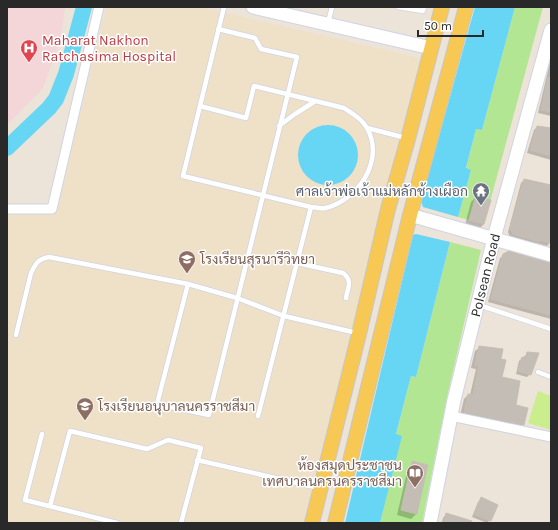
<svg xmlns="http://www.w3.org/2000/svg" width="558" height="530" font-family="Karla,Sarabun,sans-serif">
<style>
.education{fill:#efe0c8}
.medical{fill:#f4d6d9}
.green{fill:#b3e693}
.pitch{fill:#caee8e}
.water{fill:#66d6f4}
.shadow{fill:#0003}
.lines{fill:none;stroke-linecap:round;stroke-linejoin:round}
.river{stroke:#66d6f4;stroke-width:16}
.building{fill:#c4bdb6;stroke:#c7bfb3}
.lane-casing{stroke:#cfd4e3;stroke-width:6}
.street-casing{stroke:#cfd4e3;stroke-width:11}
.secondary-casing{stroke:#cfd4e3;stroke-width:15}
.primary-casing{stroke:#c7c7c7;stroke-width:16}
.lane{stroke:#fff;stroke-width:4.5}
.street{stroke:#fff;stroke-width:9}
.secondary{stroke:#fff;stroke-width:13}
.primary{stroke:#f7c853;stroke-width:14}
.labels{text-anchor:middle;stroke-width:3;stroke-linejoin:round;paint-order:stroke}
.health-label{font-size:14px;fill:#be3a42;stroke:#fff;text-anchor:start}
.worship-label{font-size:14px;fill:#5b616d;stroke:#fff;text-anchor:end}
.education-label{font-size:14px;fill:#785e54;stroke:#fff;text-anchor:start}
.street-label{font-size:14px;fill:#292929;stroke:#fff}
</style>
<rect width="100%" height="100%" fill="#ece3d9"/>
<path class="education" d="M106 7H200L420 58 305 523H7L8 214 56 213Z"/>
<path class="medical" d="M7 7H65L61 39 43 88 7 125Z"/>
<path class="green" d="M515 7H543L484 224 458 217 471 170 466 169 476 129 482 130Z
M450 242 481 250 447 397 422 523H380L401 436 396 435 411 376 416 377Z"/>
<path class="pitch" d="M538 391 551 396V430L528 423Z"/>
<path class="water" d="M475 7H515L482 130 476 129 466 168 471 170 458 217 423 207 421 201Z
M298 155a30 30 0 1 1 60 0a30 30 0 1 1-60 0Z
M416 234 450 242 416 377 411 376 396 434 402 436 380 523H345L413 235Z"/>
<path class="shadow" d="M551 58V116L538 113Z
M537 127 551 129V160L527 153 534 130Z
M524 180 551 186V241L547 246 536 243 535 244 510 237 508 232 521 183Z
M476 197 484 224 479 229 465 225 471 202Z
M504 255 551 264V319L488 302 500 258Z
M479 348 500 360 501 378 523 425 519 429 460 416 464 399 468 395H470L476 369 471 368 475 351Z
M528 353 530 374 527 377 516 374 519 361Z
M413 463 416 514 411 519 397 515 408 468Z
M481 499 490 520 487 523 472 517 478 502Z
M446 514 471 523H442L443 518Z"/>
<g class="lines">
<path class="river" d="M7 148 49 108 56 99 66 74 84 7"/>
</g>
<path class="building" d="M548 77 551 78V112L541 110Z
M537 126 551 128V156L530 150Z
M524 179 551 185V243L539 240V242L513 234 510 228Z
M476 196 491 200 484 224 469 220Z
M509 251 551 263V315L491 299 503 254Z
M479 346 503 349 501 359 506 360 502 377 520 381 516 405 528 408 524 425 464 412 468 394 473 395 479 366 475 365Z
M527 352 539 353 531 375 518 371 522 357 526 358Z
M412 461 428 465 417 514 401 510Z
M481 497 498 505 491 521 474 514Z
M446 513 472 521 471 523H444Z"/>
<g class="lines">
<g class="lane-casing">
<path id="lane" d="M398 7 423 11 424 7
M328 23 332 7
M200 106 246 118 254 86 344 108C353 114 362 119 367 128 385 160 359 199 326 208 322 209 316 207 311 207L183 176 224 7
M279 126 295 114 314 102
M367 128 406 138
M297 263 343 273C353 281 348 287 346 298
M188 284 157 404 209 415 297 57 261 49 255 38 218 29
M479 305 551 329
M16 335 31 273C36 263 38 259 49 257L188 284 237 298 284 316 357 333
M538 372 551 377
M258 416 311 207
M42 434 25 500 117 523
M197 460 319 488
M50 506 70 431 147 449 168 440 201 448 181 523"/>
</g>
<g class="street-casing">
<path id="street" d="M7 209H52L99 7
M451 416 551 437"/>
</g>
<g class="secondary-casing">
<path id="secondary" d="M253 7 431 48
M410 215 551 255
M430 523 454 400 494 238 551 30"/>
</g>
<g class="primary-casing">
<path id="primary" d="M312 523 359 334 388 209 408 139 442 7
M335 523 410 215 466 7"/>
</g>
<use href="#lane" class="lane"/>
<use href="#street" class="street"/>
<use href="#secondary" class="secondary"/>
<use href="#primary" class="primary"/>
</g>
<defs>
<g id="hospital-pin" transform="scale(0.9)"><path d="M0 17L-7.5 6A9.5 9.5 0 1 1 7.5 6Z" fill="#e0444e" stroke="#fff"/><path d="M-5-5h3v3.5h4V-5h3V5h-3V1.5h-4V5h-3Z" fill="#fff"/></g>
<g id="temple-pin" transform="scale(0.9)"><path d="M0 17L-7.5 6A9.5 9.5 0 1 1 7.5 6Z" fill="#6b7280" stroke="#fff"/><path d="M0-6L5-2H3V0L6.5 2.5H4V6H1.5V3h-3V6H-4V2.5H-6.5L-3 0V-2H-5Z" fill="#fff"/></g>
<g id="school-pin" transform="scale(0.9)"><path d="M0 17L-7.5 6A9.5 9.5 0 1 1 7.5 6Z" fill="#8d6e63" stroke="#fff"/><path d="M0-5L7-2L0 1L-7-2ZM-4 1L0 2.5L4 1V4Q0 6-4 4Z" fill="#fff"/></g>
<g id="library-pin" transform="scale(0.9)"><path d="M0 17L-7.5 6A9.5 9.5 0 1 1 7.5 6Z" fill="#8d6e63" stroke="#fff"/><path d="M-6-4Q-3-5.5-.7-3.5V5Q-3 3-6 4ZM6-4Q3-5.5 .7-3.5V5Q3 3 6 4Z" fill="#fff"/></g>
</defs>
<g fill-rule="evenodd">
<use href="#hospital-pin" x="29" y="48"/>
<use href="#temple-pin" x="481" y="191"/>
<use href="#school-pin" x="187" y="259"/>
<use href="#school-pin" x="85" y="406"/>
<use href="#library-pin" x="415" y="473"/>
</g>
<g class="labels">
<g class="health-label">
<text x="42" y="45">Maharat Nakhon<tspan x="42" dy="16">Ratchasima Hospital</tspan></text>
</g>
<g class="worship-label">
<text x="468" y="196">ศาลเจ้าพ่อเจ้าแม่หลักช้างเผือก</text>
</g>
<g class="education-label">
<text x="200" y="264">โรงเรียนสุรนารีวิทยา</text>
<text x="98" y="411">โรงเรียนอนุบาลนครราชสีมา</text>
<text x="402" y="470" text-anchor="end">ห้องสมุดประชาชน<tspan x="402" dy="16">เทศบาลนครนครราชสีมา</tspan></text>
</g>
<g class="street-label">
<text transform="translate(485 275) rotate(-76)" y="5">Polsean Road</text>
</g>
</g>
<rect width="558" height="530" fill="none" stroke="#292929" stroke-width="16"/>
<path d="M418 30v6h65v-6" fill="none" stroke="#292929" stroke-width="2"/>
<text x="424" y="30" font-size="12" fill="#292929" stroke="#ffffff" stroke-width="3" paint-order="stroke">50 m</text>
</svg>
